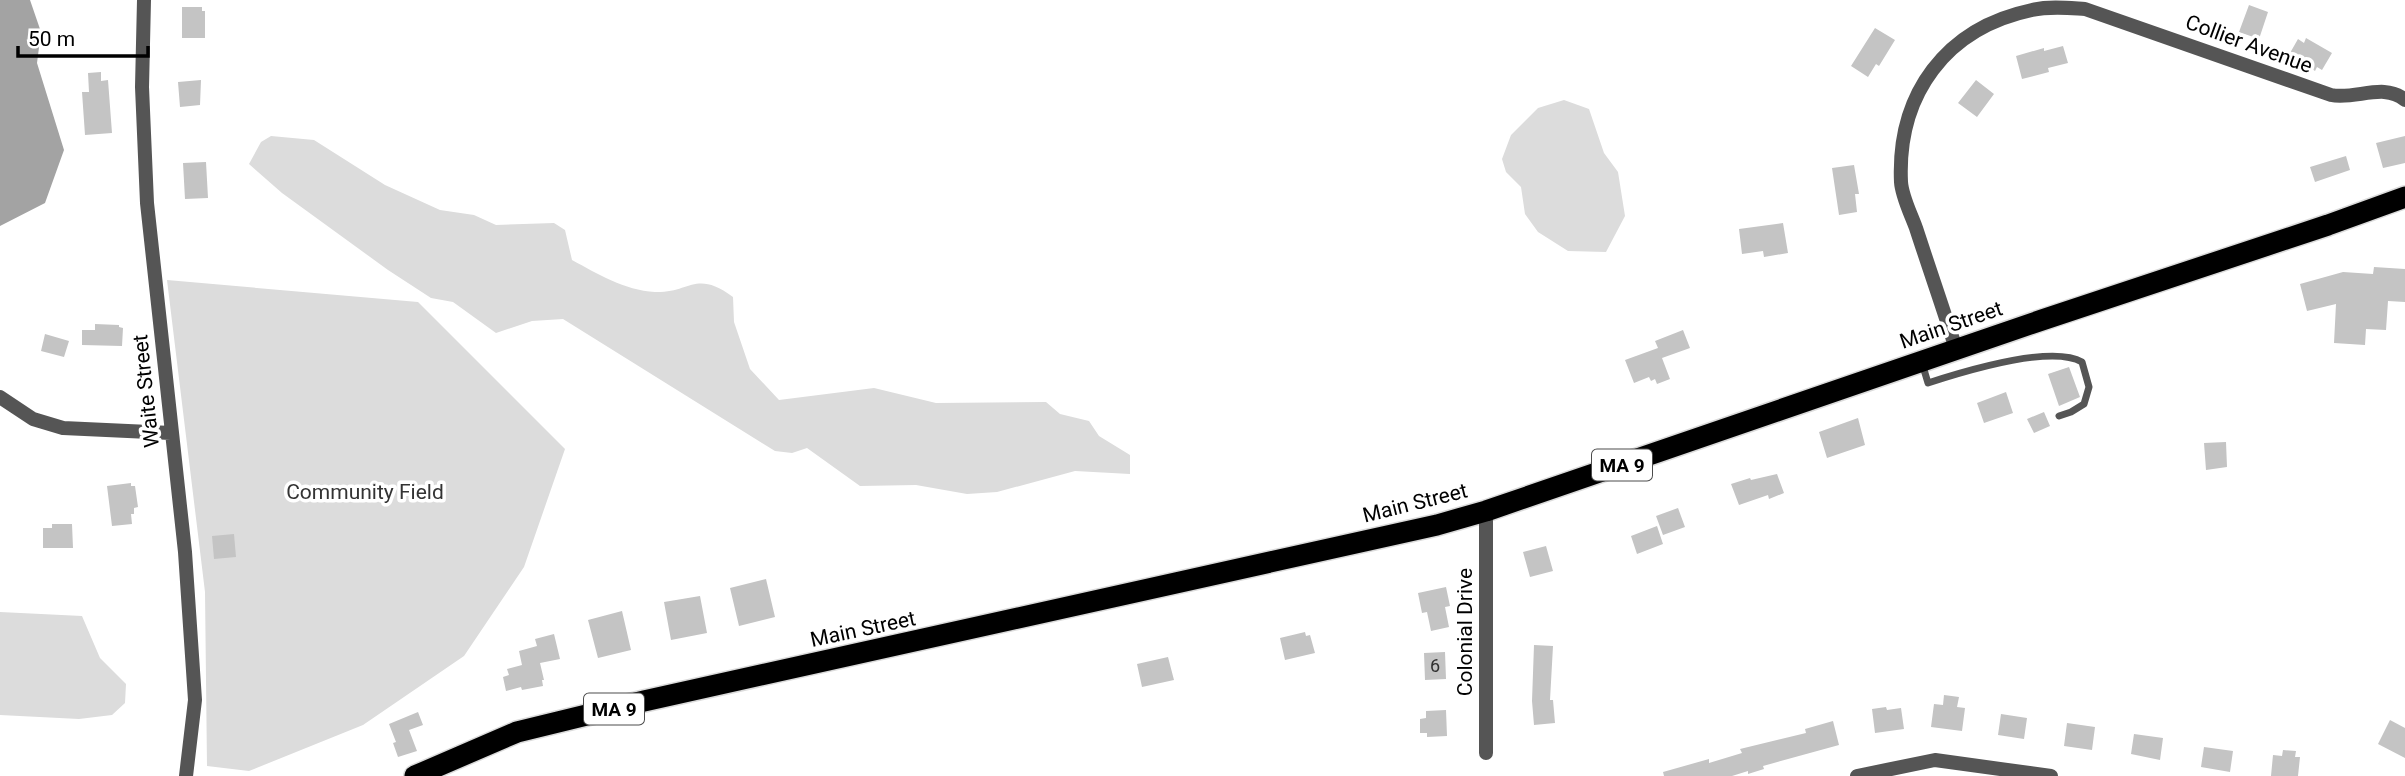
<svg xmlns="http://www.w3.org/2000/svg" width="2405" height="776" font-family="Roboto,sans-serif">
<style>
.green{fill:#dcdcdc}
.water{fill:#a3a3a3}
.building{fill:#c4c4c4}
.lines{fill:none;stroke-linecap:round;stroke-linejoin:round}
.highway-casing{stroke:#dbdbdb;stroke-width:24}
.lane{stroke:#555;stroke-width:7}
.street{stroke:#555;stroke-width:14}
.highway{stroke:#000;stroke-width:21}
.labels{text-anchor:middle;stroke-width:7;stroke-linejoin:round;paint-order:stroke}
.number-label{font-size:18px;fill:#313131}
.shield{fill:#fff;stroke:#4c4c4c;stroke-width:2}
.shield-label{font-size:19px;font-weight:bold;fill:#000}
.street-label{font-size:21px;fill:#000;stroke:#fff}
.park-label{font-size:21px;fill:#333;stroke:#fff}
</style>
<rect width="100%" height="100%" fill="#fff"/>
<path class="green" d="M1564 100 1589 109 1604 153 1618 172 1625 216 1606 252 1568 251 1538 232 1525 214 1521 187 1506 172 1502 159 1511 135 1538 108Z
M271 136 314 140 385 185 440 210 474 215 496 225 554 223 565 230 572 260C598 274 624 290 655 292 690 293 696 269 733 297L734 322 750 369 779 400 874 388 936 403 1046 402 1060 414 1089 421 1099 436 1130 455V474L1075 471 997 492 967 494 916 485 860 486 807 448 792 453 775 451 563 319 532 321 496 333 453 302 431 298 388 270 282 193 249 164 261 142Z
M167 280 418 302 565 449 524 567 464 656 363 725 249 771 207 766 205 592Z
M0 612 82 616 100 658 126 684 125 703 112 715 79 719 0 715Z"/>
<path class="water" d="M0 0H30L41 32 37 63 64 150 45 203 0 226Z"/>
<path class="building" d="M2249 5 2268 12 2259 39 2239 32Z
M182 7H202V11H205V38H182Z
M1875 28 1895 40 1879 66 1876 64 1868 77 1851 66Z
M2306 38 2332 53 2322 70 2317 67 2315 71 2290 53 2298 39 2304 43Z
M2063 46 2068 63 2048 68 2049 72 2022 79 2016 56 2044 48V51Z
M101 72V81L108 80 112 133 85 135 82 92H89L88 73Z
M201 80 200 105 180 107 178 82Z
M1976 80 1994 94 1977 117 1958 103Z
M2405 136V163L2383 168 2376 143Z
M2346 156 2350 170 2315 182 2310 167Z
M206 162 208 198 185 199 183 163Z
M1854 165 1859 194H1855L1857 212 1839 215 1832 168Z
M1783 223 1788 253 1764 257 1763 251 1742 254 1739 229Z
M2374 267 2405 269V302L2388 301 2386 330 2366 329 2365 345 2334 343 2336 304 2307 311 2300 284 2343 272 2373 274Z
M95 324 119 325V327L123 328 122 346 82 345V330H95Z
M1683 330 1690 348 1662 358 1670 379 1657 384 1655 379 1651 381 1649 377 1634 383 1625 360 1658 348 1655 341Z
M45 334 69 341 64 357 41 351Z
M2069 367 2080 397 2059 406 2048 374Z
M2006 392 2013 413 1984 423 1977 403Z
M2044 412 2050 426 2034 433 2027 419Z
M1858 418 1865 445 1827 458 1819 432Z
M2226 442 2227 467 2206 470 2204 443Z
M1777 474 1784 493 1769 499 1768 495 1739 505 1731 484 1750 478 1751 480Z
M131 483V486H135L138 507 134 508V514H131L132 524 112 526 107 486Z
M1678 508 1685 527 1663 535 1656 516Z
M52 524H72L73 548H43V528H52Z
M1657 526 1663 544 1637 554 1631 536Z
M234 534 236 557 214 559 212 536Z
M1546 546 1553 571 1530 577 1523 552Z
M766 579 775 617 739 626 730 588Z
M1446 587 1450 606 1445 607 1449 627 1431 631 1427 612 1422 613 1418 593Z
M700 596 707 633 671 640 664 602Z
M622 611 631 650 598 658 588 620Z
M1305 632 1306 636 1310 635 1315 653 1285 660 1280 638Z
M554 634 560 659 540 663 544 680H542L543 686 522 690 521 687 506 691 503 677 509 675 507 669 522 665 519 651 537 646 535 639Z
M1534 645 1553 646 1550 700H1553L1555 723 1534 725 1532 701Z
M1445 652 1446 679 1425 680 1424 653Z
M1168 657 1174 680 1142 687 1137 664Z
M1944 695 1959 697 1957 707 1965 708 1962 731 1931 727 1934 704 1943 705Z
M1886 707 1887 710 1901 708 1904 729 1875 733 1872 709Z
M1446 710 1447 736 1427 737V733H1420V719L1426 718V711Z
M418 712 423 725 409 730 417 751 398 757 393 743 396 742 389 724Z
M2001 714 2027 718 2024 739 1998 735Z
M2390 720 2405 728V758L2378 744Z
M1833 721 1839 745 1763 766 1764 769 1748 774V771L1732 776H1664L1663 772 1709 759V763L1742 753 1740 749 1806 733 1805 729Z
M2067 723 2095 727 2092 750 2064 746Z
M2134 734 2163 738 2160 760 2131 754Z
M2204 747 2233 751 2230 772 2201 767Z
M2283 750 2296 751 2295 757H2300L2298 776H2271L2273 755 2282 756Z"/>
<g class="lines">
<g class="highway-casing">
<path id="highway" d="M415 776 517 732 644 701 1437 525 1486 511 2042 320 2328 225 2405 197"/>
</g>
<path class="lane" d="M1922 363 1928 383C1962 372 2051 344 2082 362L2089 387 2084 404 2071 412 2059 416"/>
<path class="street" d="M144 0 142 87 147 203 185 552 195 700 186 776
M1956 349C1943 308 1929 268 1916 228 1911 214 1902 197 1901 182 1897 94 1946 28 2032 10 2050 6 2068 8 2085 9L2331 95C2356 100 2384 82 2405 100
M0 397 33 419 63 428 171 433
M1486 511V753
M1857 776 1935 760 2051 776"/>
<use href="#highway" class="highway"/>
</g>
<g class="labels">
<g class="number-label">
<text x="1435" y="672">6</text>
</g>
<g class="shield">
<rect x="1592" y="449.5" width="60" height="31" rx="5"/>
<rect x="584" y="693.5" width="60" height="31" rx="5"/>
</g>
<g class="shield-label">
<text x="1622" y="472">MA 9</text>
<text x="614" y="716">MA 9</text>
</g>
<g class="street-label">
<text transform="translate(2249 44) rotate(20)" y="7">Collier Avenue</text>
<text transform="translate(1951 325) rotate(-19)" y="7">Main Street</text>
<text transform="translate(146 391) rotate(-96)" y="7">Waite Street</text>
<text transform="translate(1415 503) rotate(-14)" y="7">Main Street</text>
<text transform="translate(863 629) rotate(-12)" y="7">Main Street</text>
<text transform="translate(1465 632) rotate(-90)" y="7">Colonial Drive</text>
</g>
<g class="park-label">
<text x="365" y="499">Community Field</text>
</g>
</g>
<path d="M18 46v10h130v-10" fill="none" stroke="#000000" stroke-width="3.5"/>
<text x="28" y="46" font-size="21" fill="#000000" stroke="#ffffff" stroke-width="5" paint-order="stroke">50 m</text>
</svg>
